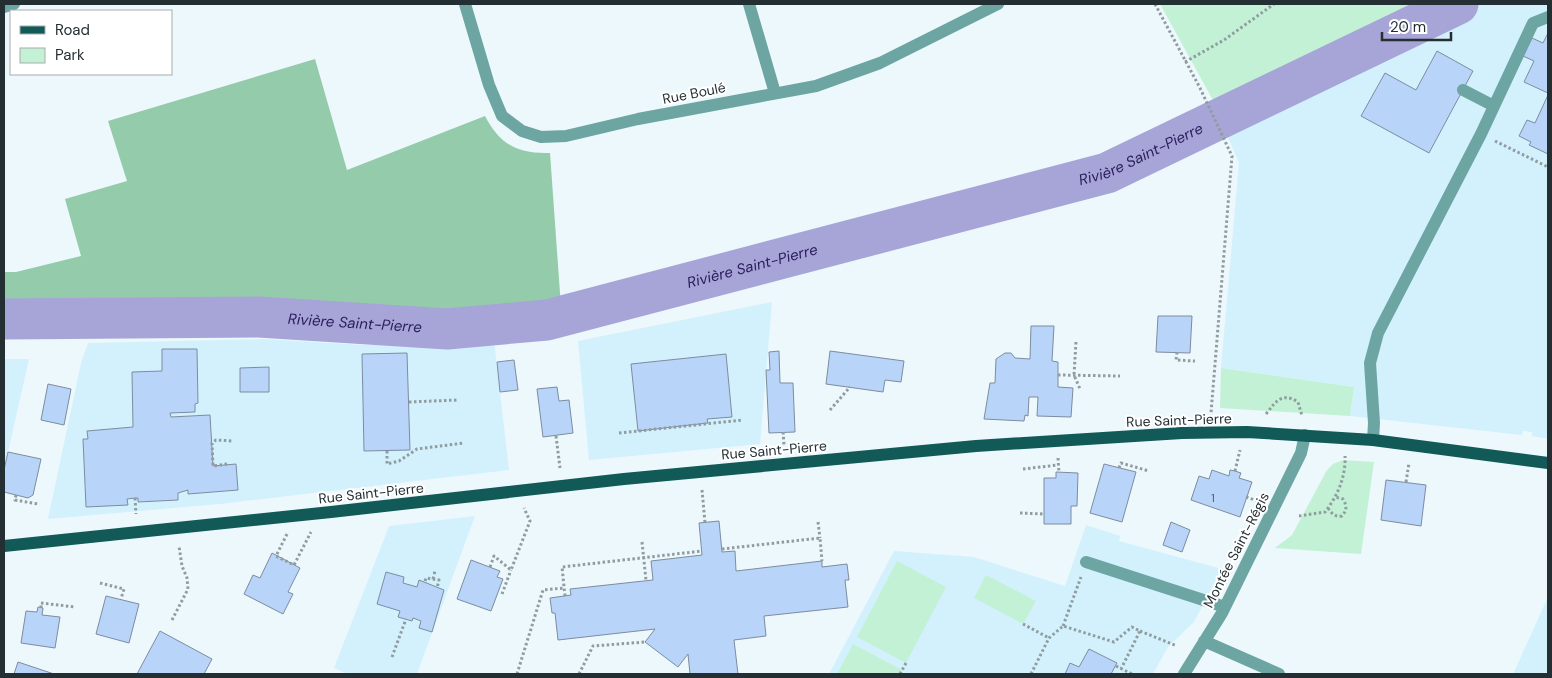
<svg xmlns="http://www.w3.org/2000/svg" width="1552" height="678" font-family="'DM Sans',sans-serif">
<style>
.built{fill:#d3f1fd}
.green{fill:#c3f1d5}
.forest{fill:#94cbab}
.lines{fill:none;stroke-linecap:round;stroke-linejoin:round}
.river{stroke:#a7a4d7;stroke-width:41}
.building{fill:#b8d4f8;stroke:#7d8ca0}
.path{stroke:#909ca0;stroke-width:3;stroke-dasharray:2.5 2.5;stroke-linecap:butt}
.minor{stroke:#6ca5a1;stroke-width:12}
.major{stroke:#115a57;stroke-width:12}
.labels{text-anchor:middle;stroke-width:4;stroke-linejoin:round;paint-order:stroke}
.number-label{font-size:11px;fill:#495864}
.street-label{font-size:14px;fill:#242f33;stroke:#fff}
.water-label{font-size:15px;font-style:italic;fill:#2b205c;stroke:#fff}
</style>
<rect width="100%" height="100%" fill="#ecf8fc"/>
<path class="built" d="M1481 4H1548V439L1532 436V432L1523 431 1522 435 1350 416 1354 387 1221 368 1239 163 1223 126Z
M772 302 760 444 589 460 578 341Z
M264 339 363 345 494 340 509 470 220 504 48 519 81 363 88 343Z
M4 359H29L4 470Z
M475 516 417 674H347L334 668 389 526Z
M1086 525 1120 536 1119 541 1222 569 1194 622 1168 647 1153 674H829L894 551 974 557 1065 586Z
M1548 597V674H1513Z"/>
<path class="green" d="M1160 4H1424L1214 102Z
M1221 368 1354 387 1350 416 1220 408Z
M1343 460 1374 462 1361 554 1275 548 1292 535 1327 470 1333 464Z
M897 561 946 587 906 663 857 637Z
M986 575 1036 601 1023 624 974 598Z
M853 644 902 670 900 674H837Z"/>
<path class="forest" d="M315 59 347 170 485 116C500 145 518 154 550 153L561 307 446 311 92 299 4 300V272H16L81 256 65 199 127 181 108 121Z"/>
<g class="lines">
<path class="river" id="s1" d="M4 319 259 317 447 329 547 320 1107 173 1458 4"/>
</g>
<path class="building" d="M1548 33V93L1524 82 1534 61 1523 56 1532 38 1543 43Z
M1437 51 1473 71 1429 153 1361 116 1385 73 1416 90Z
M1548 95V154L1529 145 1531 142 1519 136 1527 120 1535 123Z
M1158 316H1192L1190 353 1156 352Z
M1031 326H1054L1052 361 1058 362V387L1073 388 1071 417 1037 416 1038 397H1029L1028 416 1025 415 1024 421 984 419 990 383H995L996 359 1005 353H1011L1015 358 1030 359Z
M162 349H197L198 403 195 404V412L170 413 171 417 210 415 213 466 236 464 238 490 188 494V490L178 493V500L138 502V498H135L127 499 128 505 86 507 83 439H88L87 431 133 427 132 372 162 371Z
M779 351 780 383H793L795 432 769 433 766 370H770L769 352Z
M830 351 904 361 901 382 885 380 883 392 826 384Z
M407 353 410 450 364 451 362 354Z
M726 354 732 417 707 419 708 423 638 431 631 364Z
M514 360 518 390 500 392 497 362Z
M269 367V392H240V368Z
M48 384 71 389 64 425 41 420Z
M557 387 559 401 569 400 573 433 543 437 537 389Z
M8 452 41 459 33 495 28 498 4 492V470Z
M1104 464 1136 472 1122 522 1090 513Z
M1212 470 1229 476 1230 470 1235 471 1241 473 1239 478 1252 482 1240 517 1191 500 1199 476 1209 479Z
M1056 472 1078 473 1077 506H1071V524H1044V478H1056Z
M1386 480 1426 485 1421 526 1381 520Z
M719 521 722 552 735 551 736 571 822 561V567L847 564 849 580H845L848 607 764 616 766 636 734 640 738 674H690L688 654 678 667 645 642 655 629 558 640 555 613H552L550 598 571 595 570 589 653 580 651 561 702 555 699 523Z
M1171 522 1190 530 1182 552 1163 545Z
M272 553 300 568 288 592 293 594 283 614 244 594 253 575 260 578Z
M471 560 500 571 497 577 503 579 491 611 457 599Z
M386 572 404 577 403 583 417 587 419 580 444 590 432 632 419 628 421 621 413 618 412 621 398 617 400 611 377 604Z
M106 596 139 604 129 643 96 634Z
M38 607 43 608 42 615 60 617 55 648 21 643 26 611 37 612Z
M160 631 212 659 204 674H137Z
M1089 649 1117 663 1111 674H1065L1070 663 1079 667Z
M18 662 54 674H14Z"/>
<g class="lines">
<path class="path" d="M1155 4 1200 88 1232 156 1211 413
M1185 62 1224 40 1274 4
M1495 141 1548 167
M1076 342 1074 375 1080 389
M1177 352 1176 360 1195 361
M1058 375 1120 376
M409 402 457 400
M830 410 850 387
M1266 414C1276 401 1282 392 1298 402L1302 416
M783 432 784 445
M619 433 743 420
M556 436 560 468
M387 451V464L399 461 417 449 464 443
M1058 458 1059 473
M227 464 213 466 212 443 216 440 233 441
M1119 468 1121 463 1149 471
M1023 469 1058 465
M1235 471 1240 450
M1406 482 1409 463
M702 490 705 523
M16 495 15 500 38 504
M1246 497 1258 501
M135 498 136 514
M1328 508C1332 514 1335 517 1342 516 1347 510 1347 506 1343 499L1335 497
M1020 513 1044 514
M1299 516 1325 512C1337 497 1346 477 1345 456
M818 522 820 538
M287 534 276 556 294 565 311 532
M642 542 646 580
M722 549 820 538 822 561
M490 567 494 556 511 570 530 521 524 508
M433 579 435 571
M425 581 426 578 439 580 437 588
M100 583 124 589 121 599
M502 594 511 570
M565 596 562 567 702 551
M41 608V603L75 607
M172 620 188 589 187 578 182 566 179 546
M1023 624 1049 638
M1063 626 1081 577
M1140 631 1177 646
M392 657 406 619
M1116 666 1132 674
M517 674 543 590 564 588
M579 674 593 646 645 642
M900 674 906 663
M1031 674 1049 638 1063 626 1114 642 1132 627 1140 631 1121 669"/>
<path class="minor" d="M465 4 489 85 502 116 522 131 541 137 566 136 638 119 816 86 880 63 998 4
M749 4 775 93
M4 7 14 4
M1463 90 1494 106
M1373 440 1374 423 1370 363 1378 333 1481 134 1533 23 1548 17
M1086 562 1225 607
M1204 641 1279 674
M1184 674 1222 613 1301 453 1305 435"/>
<path class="major" d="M4 546 331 512 624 479 976 446 1182 433 1247 432 1373 440 1548 463"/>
</g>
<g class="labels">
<g class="number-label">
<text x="1213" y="502">1</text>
</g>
<g class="street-label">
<text transform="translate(694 93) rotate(-11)" y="5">Rue Boulé</text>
<text transform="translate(1179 420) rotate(-2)" y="5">Rue Saint-Pierre</text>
<text transform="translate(774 450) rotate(-5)" y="5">Rue Saint-Pierre</text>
<text transform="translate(371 493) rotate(-6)" y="5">Rue Saint-Pierre</text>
<text transform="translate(1236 550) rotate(-63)" y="5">Montée Saint-Régis</text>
</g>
<g class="water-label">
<text dy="5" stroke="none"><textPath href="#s1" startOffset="1161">Rivière Saint-Pierre</textPath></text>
<text dy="5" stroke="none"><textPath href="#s1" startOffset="756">Rivière Saint-Pierre</textPath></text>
<text dy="5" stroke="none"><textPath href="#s1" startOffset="351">Rivière Saint-Pierre</textPath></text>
</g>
</g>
<rect width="1552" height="678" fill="none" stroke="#242f33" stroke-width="10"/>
<rect x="10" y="10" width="162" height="65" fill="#ffffff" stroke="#a7acad"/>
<rect x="20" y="26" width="25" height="8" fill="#115a57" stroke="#a7acad"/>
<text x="55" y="35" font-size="15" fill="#242f33">Road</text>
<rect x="20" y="48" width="25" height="15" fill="#c3f1d5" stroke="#a7acad"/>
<text x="55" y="60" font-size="15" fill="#242f33">Park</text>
<path d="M1382 32v8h69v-8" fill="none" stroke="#242f33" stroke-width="2.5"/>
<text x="1390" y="32" font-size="15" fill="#242f33" stroke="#ffffff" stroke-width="4" paint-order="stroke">20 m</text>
</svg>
